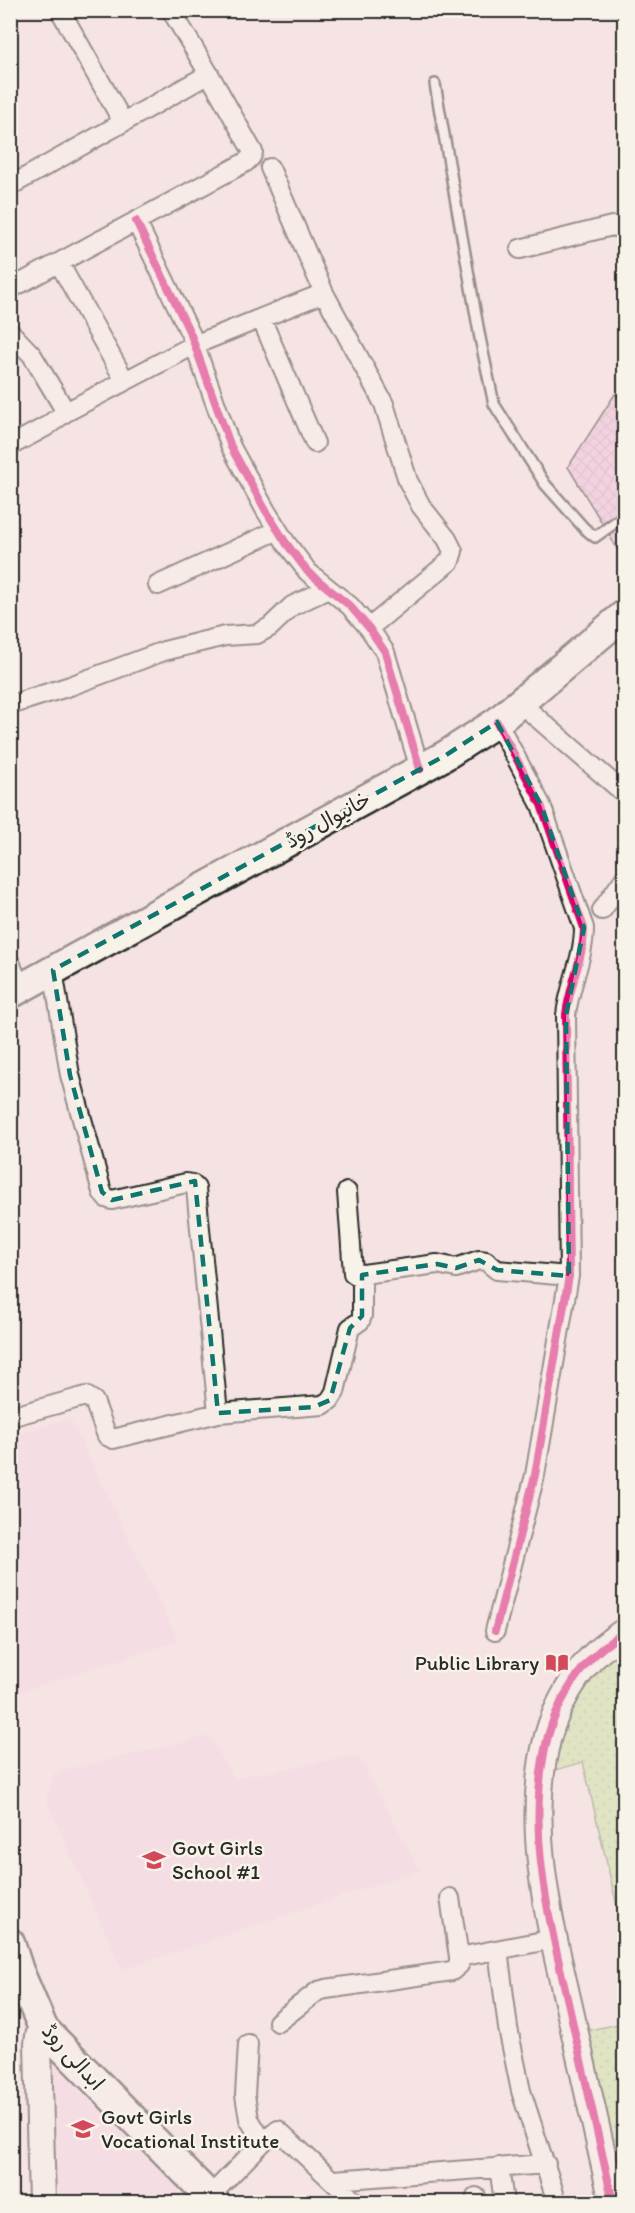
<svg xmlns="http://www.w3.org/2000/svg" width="635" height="2213" font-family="Itim,'Playpen Sans Arabic',sans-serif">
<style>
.built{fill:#f3d8e2}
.park{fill:url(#park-dots);stroke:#788864;stroke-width:1.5}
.shadow{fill:#0003}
.building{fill:url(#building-cross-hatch);stroke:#2b2b2b;stroke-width:1.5}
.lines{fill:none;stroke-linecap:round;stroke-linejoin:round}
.lane-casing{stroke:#2b2b2b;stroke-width:14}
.street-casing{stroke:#2b2b2b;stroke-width:22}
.secondary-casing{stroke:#2b2b2b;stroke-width:30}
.primary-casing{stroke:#2b2b2b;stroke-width:33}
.lane{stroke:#f7f3e8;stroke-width:9}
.street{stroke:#f7f3e8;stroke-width:18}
.secondary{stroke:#f7f3e8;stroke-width:26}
.primary{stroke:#f7f3e8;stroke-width:28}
.cycleway-casing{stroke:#f7f3e8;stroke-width:11}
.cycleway{stroke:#d6006c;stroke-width:8}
.marked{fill:none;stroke:#0f766e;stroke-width:4.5;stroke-dasharray:12 8;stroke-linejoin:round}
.labels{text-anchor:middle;stroke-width:5;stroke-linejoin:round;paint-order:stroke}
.street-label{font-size:21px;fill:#2b2b2b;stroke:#f7f3e8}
.poi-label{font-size:21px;fill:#2b2b2b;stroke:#f7f3e8;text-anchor:start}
</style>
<defs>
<pattern id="park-dots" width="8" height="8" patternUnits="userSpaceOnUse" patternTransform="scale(1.5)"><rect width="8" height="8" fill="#c6e49c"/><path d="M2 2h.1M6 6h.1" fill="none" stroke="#aac487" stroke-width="1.8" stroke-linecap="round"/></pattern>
<pattern id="building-cross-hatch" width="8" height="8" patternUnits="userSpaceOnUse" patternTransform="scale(1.5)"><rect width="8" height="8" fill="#efbddc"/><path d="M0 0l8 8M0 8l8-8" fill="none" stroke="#cda3bd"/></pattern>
</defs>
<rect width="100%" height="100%" fill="#f5e3e4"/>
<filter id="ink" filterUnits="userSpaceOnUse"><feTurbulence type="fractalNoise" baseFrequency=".0167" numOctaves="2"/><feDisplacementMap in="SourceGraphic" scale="12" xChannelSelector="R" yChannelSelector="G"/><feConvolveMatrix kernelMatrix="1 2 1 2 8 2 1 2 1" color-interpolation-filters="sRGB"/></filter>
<g filter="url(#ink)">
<path class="built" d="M70 1418 179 1641 11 1695V1436Z
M209 1736 235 1778 358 1755 420 1870 122 1970 46 1800 55 1772Z
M48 2056 191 2202H47Z"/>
<path class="park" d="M624 1632V1936L583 1762 542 1774 548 1736Z
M624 2023V2202L575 2033Z"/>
<path class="shadow" d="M616 396 624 405V522L609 533 570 467Z"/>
<path class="building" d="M615 394 624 403V509L602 523 568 467Z
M624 524V561L609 535Z"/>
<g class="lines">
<g class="lane-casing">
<path id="lane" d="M435 84 480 338 494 404 545 484 584 528 595 537 624 516"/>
</g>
<g class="street-casing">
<path id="street" d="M60 10 123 122
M270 168 324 293 384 404 408 481 421 506 447 539 453 551 450 561 369 628
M10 186 209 74
M136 221 191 335 231 447 266 511 286 543 308 572 350 606 369 628 385 652 420 769
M520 249 612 226 624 228
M59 263 125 381
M10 289 246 162 251 157 253 152 209 74 171 10
M261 318 315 443
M10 332 32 355 66 412
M10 446 47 426 66 412 194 345 324 293
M158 585 278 530
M520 703 624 793
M10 705 70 686 164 651 225 636 257 634 270 627 292 606 328 589
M602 910 624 879
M10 962 20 988
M53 970 70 1075 102 1192 106 1198 112 1200 186 1183 192 1184 196 1188 218 1413
M347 1192 353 1273 356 1275 437 1264 456 1268 479 1260 486 1261 497 1270 569 1276
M10 1417 86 1396 94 1401 107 1436 113 1439 218 1413 323 1405 330 1400 335 1392 350 1328 360 1321 362 1316V1275
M495 1631 535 1475 569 1276 566 1015C569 986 584 958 584 928L541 805 497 722
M498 1950 508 2028 521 2091 557 2202
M459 1957 554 1939
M278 2022 318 1991 326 1989 452 1971 459 1965V1957L450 1898
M248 2044 245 2095 249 2119 263 2142
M499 2167 504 2202
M334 2180 546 2164
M209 2197 263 2142 278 2130 355 2202
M476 2197 477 2202"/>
</g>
<g class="secondary-casing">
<path id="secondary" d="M42 2202 38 2044 39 2036 43 2028
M613 2202C599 2139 584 2075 570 2011 550 1923 524 1827 548 1736 556 1707 576 1671 599 1651 607 1644 616 1638 624 1632"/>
</g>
<g class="primary-casing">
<path id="primary" d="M10 994 446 755 497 722 624 615
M10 1943 19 1971 43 2028 215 2202"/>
</g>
<use href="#lane" class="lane"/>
<use href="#street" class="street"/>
<use href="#secondary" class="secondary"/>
<use href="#primary" class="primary"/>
<g class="cycleway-casing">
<path id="cycleway" d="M136 221 191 335 231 447 266 511 286 543 308 572 350 606 369 628 385 652 420 769
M495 1631 535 1475 569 1276 566 1015C569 986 584 958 584 928L541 805 497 722
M613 2202C599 2139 584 2075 570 2011 550 1923 524 1827 548 1736 556 1707 576 1671 599 1651 607 1644 616 1638 624 1632"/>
</g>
<use href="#cycleway" class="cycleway"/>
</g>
</g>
<path d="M0 0H635V2213H0ZM497 722 541 805 584 928 566 1015 569 1276 497 1270 479 1260 456 1268 437 1264 362 1275V1316L350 1328 330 1400 314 1407 218 1413 195 1181 112 1200 102 1192 70 1075 53 970 446 755Z" fill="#f5e3e4" fill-opacity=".55" fill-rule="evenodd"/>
<path class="marked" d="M497 722 541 805 584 928 566 1015 569 1276 497 1270 479 1260 456 1268 437 1264 362 1275V1316L350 1328 330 1400 314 1407 218 1413 195 1181 112 1200 102 1192 70 1075 53 970 446 755Z"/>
<defs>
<g id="library-bare" transform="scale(1.8)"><path d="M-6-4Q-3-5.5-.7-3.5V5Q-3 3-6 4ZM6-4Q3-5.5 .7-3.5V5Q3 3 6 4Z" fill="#d1495b" stroke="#f7f3e8" stroke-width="2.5" paint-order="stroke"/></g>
<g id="school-bare" transform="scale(1.8)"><path d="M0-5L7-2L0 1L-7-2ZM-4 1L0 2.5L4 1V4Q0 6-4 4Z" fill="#d1495b" stroke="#f7f3e8" stroke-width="2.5" paint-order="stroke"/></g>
<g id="university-bare" transform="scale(1.8)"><path d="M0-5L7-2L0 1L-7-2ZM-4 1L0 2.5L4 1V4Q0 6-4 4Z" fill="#d1495b" stroke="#f7f3e8" stroke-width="2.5" paint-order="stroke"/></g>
</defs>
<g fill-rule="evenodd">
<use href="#library-bare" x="557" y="1663"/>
<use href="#school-bare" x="154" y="1860"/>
<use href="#university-bare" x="83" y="2129"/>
</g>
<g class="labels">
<g class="street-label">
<text transform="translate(328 820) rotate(-29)" y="7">خانیوال روڈ</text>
<text transform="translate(73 2057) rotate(48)" y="7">ابدالی روڈ</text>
</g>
<g class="poi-label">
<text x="539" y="1670" text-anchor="end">Public Library</text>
<text x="172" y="1855">Govt Girls<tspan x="172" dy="24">School #1</tspan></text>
<text x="101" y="2124">Govt Girls<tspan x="101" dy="24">Vocational Institute</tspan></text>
</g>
</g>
<rect width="635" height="2213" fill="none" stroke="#f7f3e8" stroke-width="36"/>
<rect x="18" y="18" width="599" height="2177" fill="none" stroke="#2b2b2b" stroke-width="2" filter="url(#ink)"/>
</svg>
